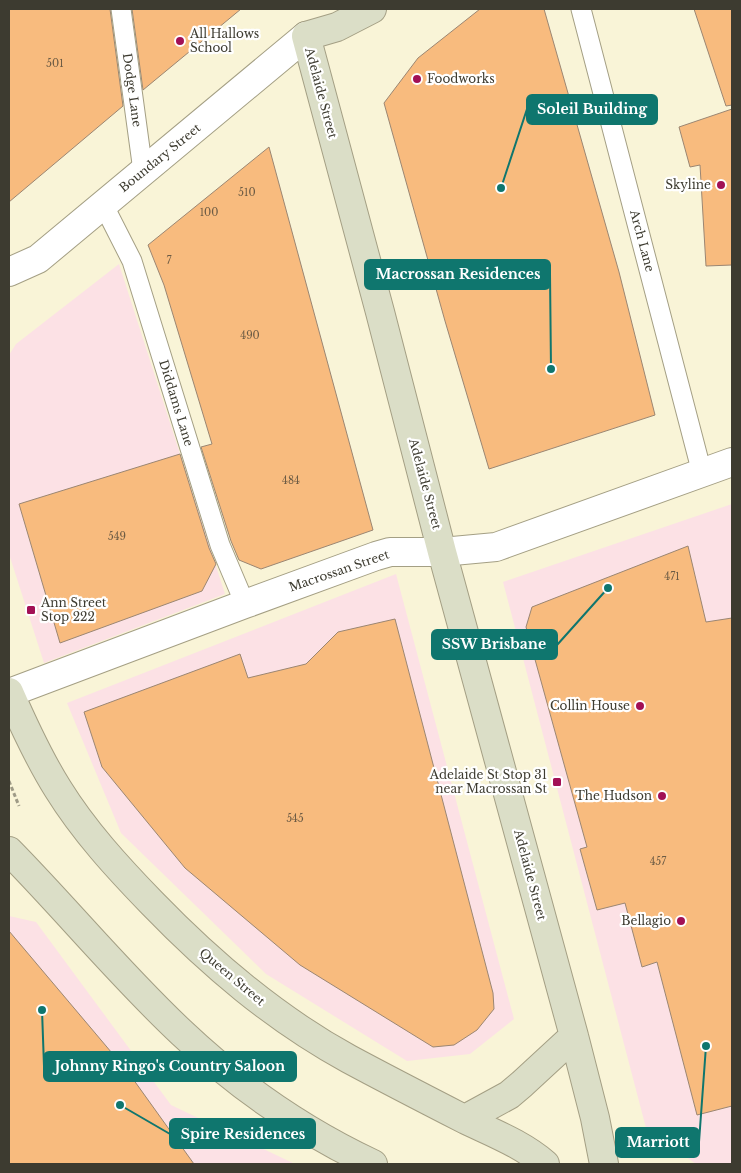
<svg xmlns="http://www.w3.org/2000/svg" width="741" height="1173" font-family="'Libre Baskerville',serif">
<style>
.commercial{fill:#fce1e5}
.building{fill:#f8bb7e;stroke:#9b8672}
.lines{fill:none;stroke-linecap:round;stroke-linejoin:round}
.lane-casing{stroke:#a49f84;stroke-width:21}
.street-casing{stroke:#a49f84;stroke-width:30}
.secondary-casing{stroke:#a49f84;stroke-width:30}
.path{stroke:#9e9a86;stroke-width:3;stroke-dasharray:4 2.5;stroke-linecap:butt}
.lane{stroke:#fff;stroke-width:19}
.street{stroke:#fff;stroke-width:28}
.secondary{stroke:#dbdec7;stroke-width:28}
.poi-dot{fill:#a21055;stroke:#fff;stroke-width:2}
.labels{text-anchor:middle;stroke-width:4.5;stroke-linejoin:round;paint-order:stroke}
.number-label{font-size:10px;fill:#6c5b44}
.poi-label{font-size:12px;fill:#3d3b30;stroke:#fff;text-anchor:end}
.street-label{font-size:12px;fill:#3d3b30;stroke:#fff}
.leader{fill:none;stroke:#0f766e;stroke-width:2}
.callout-dot{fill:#0f766e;stroke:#fff;stroke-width:2}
.callout{fill:#0f766e;stroke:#0f766e;stroke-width:2}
.callout-label{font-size:14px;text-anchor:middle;font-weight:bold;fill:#fff}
</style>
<rect width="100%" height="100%" fill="#f9f4d7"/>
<path class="commercial" d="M119 264 225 594 44 663 9 554V355L16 344Z
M732 504V1164H696L646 1128 503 582Z
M396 574 514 1019 470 1054 407 1061 266 974 121 833 67 703Z
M9 916 36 922 171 1105 295 1164H9Z"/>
<path class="building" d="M9 9H110L123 106 9 202Z
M132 9H241L143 90Z
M480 9H544L619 272 655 415 489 469 445 321 384 103 418 58Z
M694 9H732V105L726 106Z
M732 109V265L706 266 700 165 690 167 679 127Z
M269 147 373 530 261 569 239 560 231 541 201 447 212 444 164 285 148 245Z
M180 454 209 548 216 564 202 591 60 643 19 504Z
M688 546 706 622 732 618V1106L697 1115 657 962 642 967 625 903 597 910 580 849 587 847 526 627 532 607Z
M395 619 493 993 494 1009 477 1030 454 1045 433 1047 300 965 185 868 102 767 84 712 240 654 248 678 306 664 338 632Z
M9 931 128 1072 194 1164H9Z"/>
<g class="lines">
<g class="lane-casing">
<path id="lane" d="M121 9 143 171
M581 9 702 473
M103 204 132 261 220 545 245 604"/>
</g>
<g class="street-casing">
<path id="street" d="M9 272 38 259 306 36
M9 693 245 604 376 556 390 552H442L496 547 732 462"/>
</g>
<g class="secondary-casing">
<path id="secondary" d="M306 36 380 312 442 552 574 1036 595 1118 604 1164
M306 36 337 27 372 9
M9 692C23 724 39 759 58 789 84 831 118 868 152 903 211 964 274 1018 349 1059 388 1080 427 1100 466 1120 493 1133 522 1144 545 1164
M9 851C68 911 121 976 182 1033 238 1086 303 1131 373 1164
M465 1119 509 1095 522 1084 574 1036"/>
</g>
<path class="path" d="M9 781 19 806"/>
<use href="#lane" class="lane"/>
<use href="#street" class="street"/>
<use href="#secondary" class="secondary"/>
</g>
<g class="poi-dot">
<circle cx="180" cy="41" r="5"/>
<circle cx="417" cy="79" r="5"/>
<circle cx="721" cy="185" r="5"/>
<rect x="26" y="605" width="10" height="10" rx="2.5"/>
<circle cx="640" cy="706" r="5"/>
<rect x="552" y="777" width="10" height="10" rx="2.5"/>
<circle cx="662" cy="796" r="5"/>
<circle cx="681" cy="921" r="5"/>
</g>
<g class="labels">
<g class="number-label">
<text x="55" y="67">501</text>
<text x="247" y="196">510</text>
<text x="209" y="216">100</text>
<text x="169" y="264">7</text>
<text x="250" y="339">490</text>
<text x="291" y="484">484</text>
<text x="117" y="540">549</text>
<text x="672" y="580">471</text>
<text x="295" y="822">545</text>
<text x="658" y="865">457</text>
</g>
<g class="poi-label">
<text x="190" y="38" text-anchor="start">All Hallows<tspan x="190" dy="14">School</tspan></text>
<text x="427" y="83" text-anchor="start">Foodworks</text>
<text x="711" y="189">Skyline</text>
<text x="41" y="607" text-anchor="start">Ann Street<tspan x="41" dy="14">Stop 222</tspan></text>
<text x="630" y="710">Collin House</text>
<text x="547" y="779">Adelaide St Stop 31<tspan x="547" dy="14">near Macrossan St</tspan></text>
<text x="652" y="800">The Hudson</text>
<text x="671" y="925">Bellagio</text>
</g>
<g class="street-label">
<text transform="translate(132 90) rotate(82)" y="4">Dodge Lane</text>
<text transform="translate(321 93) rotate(75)" y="4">Adelaide Street</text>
<text transform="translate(160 158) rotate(-39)" y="4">Boundary Street</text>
<text transform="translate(642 241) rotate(75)" y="4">Arch Lane</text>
<text transform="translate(176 403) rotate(73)" y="4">Diddams Lane</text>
<text transform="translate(425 484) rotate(75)" y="4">Adelaide Street</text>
<text transform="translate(339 571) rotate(-19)" y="4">Macrossan Street</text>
<text transform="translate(530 875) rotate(75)" y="4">Adelaide Street</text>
<text transform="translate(232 977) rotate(40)" y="4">Queen Street</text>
</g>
</g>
<path class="leader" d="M501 188L527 109M551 369L550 274M608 588L557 645M42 1010L44 1066M120 1105L170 1134M706 1046L699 1142"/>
<g class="callout-dot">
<circle cx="501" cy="188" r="5"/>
<circle cx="551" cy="369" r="5"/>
<circle cx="608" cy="588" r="5"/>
<circle cx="42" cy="1010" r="5"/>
<circle cx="120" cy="1105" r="5"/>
<circle cx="706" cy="1046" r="5"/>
</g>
<g class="callout">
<rect x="527" y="95" width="130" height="29" rx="5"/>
<rect x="365" y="260" width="185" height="29" rx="5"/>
<rect x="432" y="630" width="125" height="29" rx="5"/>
<rect x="44" y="1052" width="252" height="29" rx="5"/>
<rect x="170" y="1119" width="145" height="29" rx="5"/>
<rect x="616" y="1128" width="83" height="29" rx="5"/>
</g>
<g class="callout-label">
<text x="592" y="114">Soleil Building</text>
<text x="458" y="279">Macrossan Residences</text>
<text x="494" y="649">SSW Brisbane</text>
<text x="170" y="1071">Johnny Ringo's Country Saloon</text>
<text x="243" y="1139">Spire Residences</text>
<text x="658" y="1147">Marriott</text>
</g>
<rect width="741" height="1173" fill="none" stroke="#3d3b30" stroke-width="20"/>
</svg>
